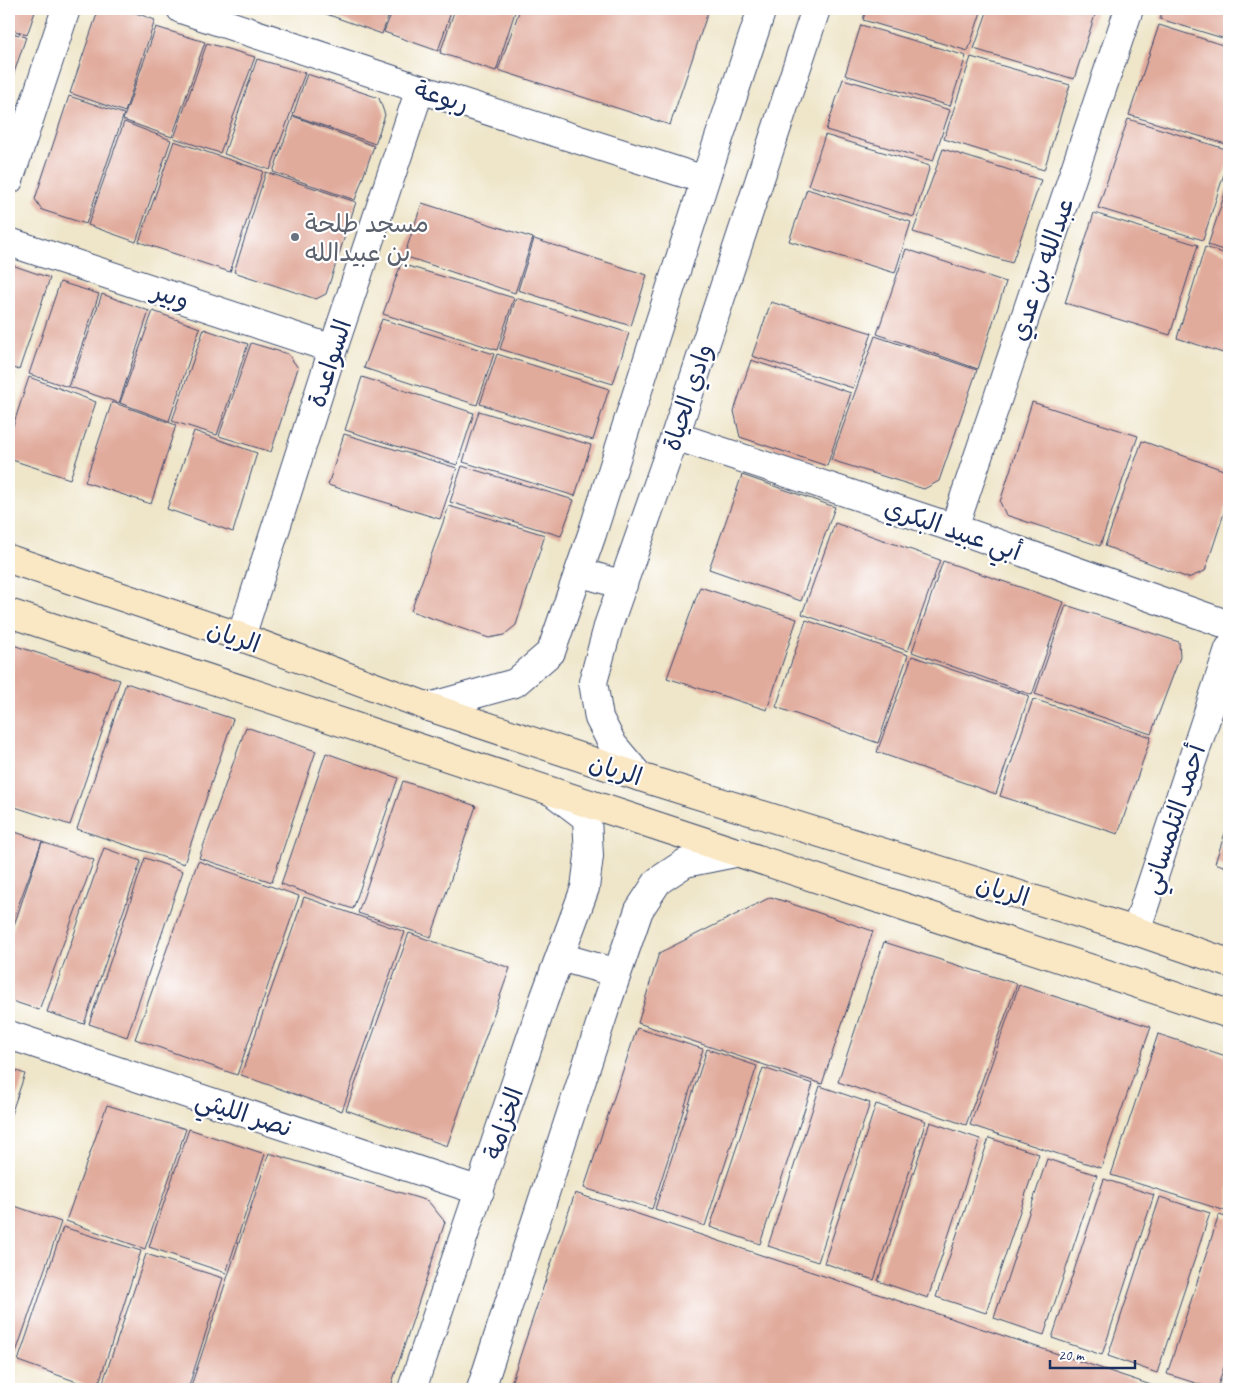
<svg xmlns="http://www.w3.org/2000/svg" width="1238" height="1398" font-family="Caveat,'Playpen Sans Arabic',sans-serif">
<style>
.building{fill:#e1ab9c}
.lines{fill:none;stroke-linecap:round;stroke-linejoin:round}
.street-casing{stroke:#3b4a6e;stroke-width:30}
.secondary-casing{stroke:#3b4a6e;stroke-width:30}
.street{stroke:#fff;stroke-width:28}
.secondary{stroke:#fae7c3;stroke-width:28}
.worship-dot{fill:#6b7280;stroke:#fff;stroke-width:2}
.labels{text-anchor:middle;stroke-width:4.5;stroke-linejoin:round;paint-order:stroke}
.street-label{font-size:25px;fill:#1b2f5e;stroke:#fff}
.worship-label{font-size:25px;fill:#5b616d;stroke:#fff;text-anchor:start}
</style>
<rect width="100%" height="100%" fill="#fff"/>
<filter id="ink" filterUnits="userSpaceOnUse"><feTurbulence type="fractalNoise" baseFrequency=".02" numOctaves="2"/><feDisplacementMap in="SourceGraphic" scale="10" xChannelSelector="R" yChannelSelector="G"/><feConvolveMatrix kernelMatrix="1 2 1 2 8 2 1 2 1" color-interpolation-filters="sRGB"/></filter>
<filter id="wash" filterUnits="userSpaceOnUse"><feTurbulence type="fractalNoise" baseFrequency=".0096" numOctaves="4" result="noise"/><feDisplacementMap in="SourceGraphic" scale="20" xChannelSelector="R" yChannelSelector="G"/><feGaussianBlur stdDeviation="1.12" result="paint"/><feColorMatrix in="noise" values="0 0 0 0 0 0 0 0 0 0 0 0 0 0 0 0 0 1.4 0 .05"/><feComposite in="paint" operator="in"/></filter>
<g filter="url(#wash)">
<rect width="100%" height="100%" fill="#efe6ca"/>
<g id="blocks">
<path class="building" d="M9 9H36L27 35 9 29Z
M105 9H125L155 20 125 112 70 93 97 14Z
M319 9H391L382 34 318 11Z
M393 9H452L438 51 384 32Z
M455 9H516L496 71 440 53Z
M520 9H709L670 125 498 70Z
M866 9H982L968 51 863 20Z
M988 9H1097L1074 79 974 49Z
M1163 9H1229V40L1160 19Z
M861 25 966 56 950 106 845 75Z
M1159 25 1229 47V145L1129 115Z
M156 27 205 42 172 137 123 120Z
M9 32 26 37 9 88Z
M207 43 255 57 220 153 174 138Z
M971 57 1070 85 1044 170 944 139Z
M257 59 305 73 270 170 224 154Z
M307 74 379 98 385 115 375 144 293 115Z
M843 79 950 110 933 161 826 130Z
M69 96 124 114 86 224 42 210 35 199Z
M293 116 374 146 355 200 273 172Z
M1128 119 1229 150V158L1203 240 1098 208Z
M124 122 171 140 136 242 88 225Z
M825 135 930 166 914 217 808 185Z
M174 141 263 171 230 272 139 242Z
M943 149 1041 180 1012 263 913 232Z
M266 172 356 202 326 294 316 299 234 272Z
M1229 181V252L1208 245Z
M807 189 911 222 895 273 789 241Z
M422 203 533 238 515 293 404 256Z
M1094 213 1198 245 1170 335 1065 303Z
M534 239 647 275 631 326 518 290Z
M1205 247 1229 255V355L1177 338Z
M906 249 1006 282 978 369 877 334Z
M9 264 50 278 19 370 9 366Z
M401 264 514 298 497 350 383 314Z
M60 282 99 294 68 387 29 374Z
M102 294 149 311 119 403 70 387Z
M516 298 629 333 613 384 500 349Z
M771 302 872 333 853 388 752 356Z
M153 311 200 328 169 421 120 403Z
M382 319 494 354 477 405 364 368Z
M204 329 248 344 217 435 172 421Z
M875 336 977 370 939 481 924 489 831 460Z
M251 343 288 354 298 368 271 452 219 436Z
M497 354 609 389 593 440 480 404Z
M751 360 851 393 827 466 740 437 734 411Z
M9 371 14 373 9 388Z
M29 377 96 402 70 479 9 459V438Z
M362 377 474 413 457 465 345 430Z
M112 402 176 425 151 504 85 482Z
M1032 402 1138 436 1100 546 1006 515 1000 502Z
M479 411 591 445 575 496 463 462Z
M194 431 257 453 233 532 167 509Z
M344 434 457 468 440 519 328 485Z
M1142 441 1229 472V498L1205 571 1188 578 1105 546Z
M462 466 574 500 561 536 450 502Z
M742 475 835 507 801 601 709 569Z
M449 506 545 535 516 625 504 635 489 638 411 611Z
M835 523 940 560 908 651 802 614Z
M943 561 1064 602 1032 695 912 652Z
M700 587 797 619 767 710 667 678Z
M1066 605 1179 642 1180 657 1151 734 1035 694Z
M806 620 908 655 878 743 776 707Z
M13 645 120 680 70 825 9 805V658Z
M912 656 1029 696 996 794 877 752Z
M126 683 233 719 184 864 77 829Z
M1033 699 1151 737 1118 834 1000 796Z
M246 727 316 751 272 882 199 858Z
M326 753 398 778 353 909 281 884Z
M403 781 476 806 431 937 358 913Z
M1229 821V868L1215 863Z
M9 830 42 841 9 931Z
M42 842 94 860 39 1010 9 1000V940Z
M104 848 141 861 84 1024 47 1012Z
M145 858 183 871 127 1037 89 1024Z
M198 861 299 896 237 1075 135 1039Z
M304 897 405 932 342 1111 241 1075Z
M771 897 873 931 822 1084 638 1023 659 953Z
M409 933 510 968 447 1146 346 1110Z
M884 942 1017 984 966 1125 838 1082Z
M1019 985 1151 1027 1101 1168 970 1125Z
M637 1028 703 1049 652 1209 584 1188Z
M1158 1034 1229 1057V1212L1111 1175Z
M707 1049 757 1066 705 1226 655 1209Z
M9 1068 25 1074 9 1120Z
M763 1068 813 1084 760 1244 710 1227Z
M820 1086 870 1103 818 1262 768 1246Z
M876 1104 926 1121 874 1280 824 1263Z
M107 1105 186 1129 145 1249 66 1221Z
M930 1122 980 1139 928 1298 878 1281Z
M189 1129 265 1154 226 1273 149 1247Z
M989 1138 1039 1154 986 1313 936 1297Z
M269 1153 428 1201 445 1222 390 1389H190Z
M1047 1159 1097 1175 1044 1335 994 1318Z
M1104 1179 1154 1195 1102 1355 1052 1338Z
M575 1193 1163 1389H509Z
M1160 1197 1210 1213 1157 1373 1108 1356Z
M9 1204 61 1222 13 1361 9 1360Z
M1219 1215 1229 1218V1351L1217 1389H1214L1167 1374Z
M63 1227 141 1251 97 1389 18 1361Z
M146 1254 223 1278 188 1389 101 1388Z
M1229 1368V1389H1222Z"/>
</g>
</g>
<g filter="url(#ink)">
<use href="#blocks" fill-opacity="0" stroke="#3b4a6e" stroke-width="1"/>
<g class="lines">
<g class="street-casing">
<path id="street" d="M181 9 420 89 705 180
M9 180 66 9
M9 242 333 349
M675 436 954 528 1229 625
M954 528 1129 9
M579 572 623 585
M241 637 333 349 420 89
M429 707 515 683 551 652 592 534 705 180 762 9
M640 777 613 745 599 718 593 682 609 623 675 436 816 9
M1136 931 1229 649
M560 957 617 973
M9 1035 480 1191
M412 1389 543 1002 585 888 589 856 587 818 554 793
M481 1389 608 1000 639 910 658 881 685 863 740 852"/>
</g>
<g class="secondary-casing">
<path id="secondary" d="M9 559 241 637 429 707 640 777 1136 931 1229 963
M9 613 1229 1014"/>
</g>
<use href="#street" class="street"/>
<use href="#secondary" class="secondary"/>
</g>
</g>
<circle class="worship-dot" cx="295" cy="237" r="5"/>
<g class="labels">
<g class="street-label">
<text transform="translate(442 96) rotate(18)" y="9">ربوعة</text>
<text transform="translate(1041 269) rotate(-71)" y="9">عبدالله بن عدي</text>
<text transform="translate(171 295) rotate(18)" y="9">وبير</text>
<text transform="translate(329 363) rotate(-72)" y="9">السواعدة</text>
<text transform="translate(687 397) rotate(-72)" y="9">وادي الحياة</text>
<text transform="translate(953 529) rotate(19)" y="9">أبي عبيد البكري</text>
<text transform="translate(234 636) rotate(19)" y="9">الريان</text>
<text transform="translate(616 769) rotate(18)" y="9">الريان</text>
<text transform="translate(1173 819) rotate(-72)" y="9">أحمد التلمساني</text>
<text transform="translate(1003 890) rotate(17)" y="9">الريان</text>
<text transform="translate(244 1113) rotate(18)" y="9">نصر الليثي</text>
<text transform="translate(503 1123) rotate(-71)" y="9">الخزامة</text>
</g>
<g class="worship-label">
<text x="305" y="232">مسجد طلحة<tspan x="305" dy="29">بن عبيدالله</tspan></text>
</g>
</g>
<rect width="1238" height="1398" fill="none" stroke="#fff" stroke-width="30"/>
<path d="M1050 1360v8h85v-8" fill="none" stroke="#1b2f5e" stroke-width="2.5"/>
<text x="1058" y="1360" font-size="15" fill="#1b2f5e" stroke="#ffffff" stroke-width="4" paint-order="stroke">20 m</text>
</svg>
